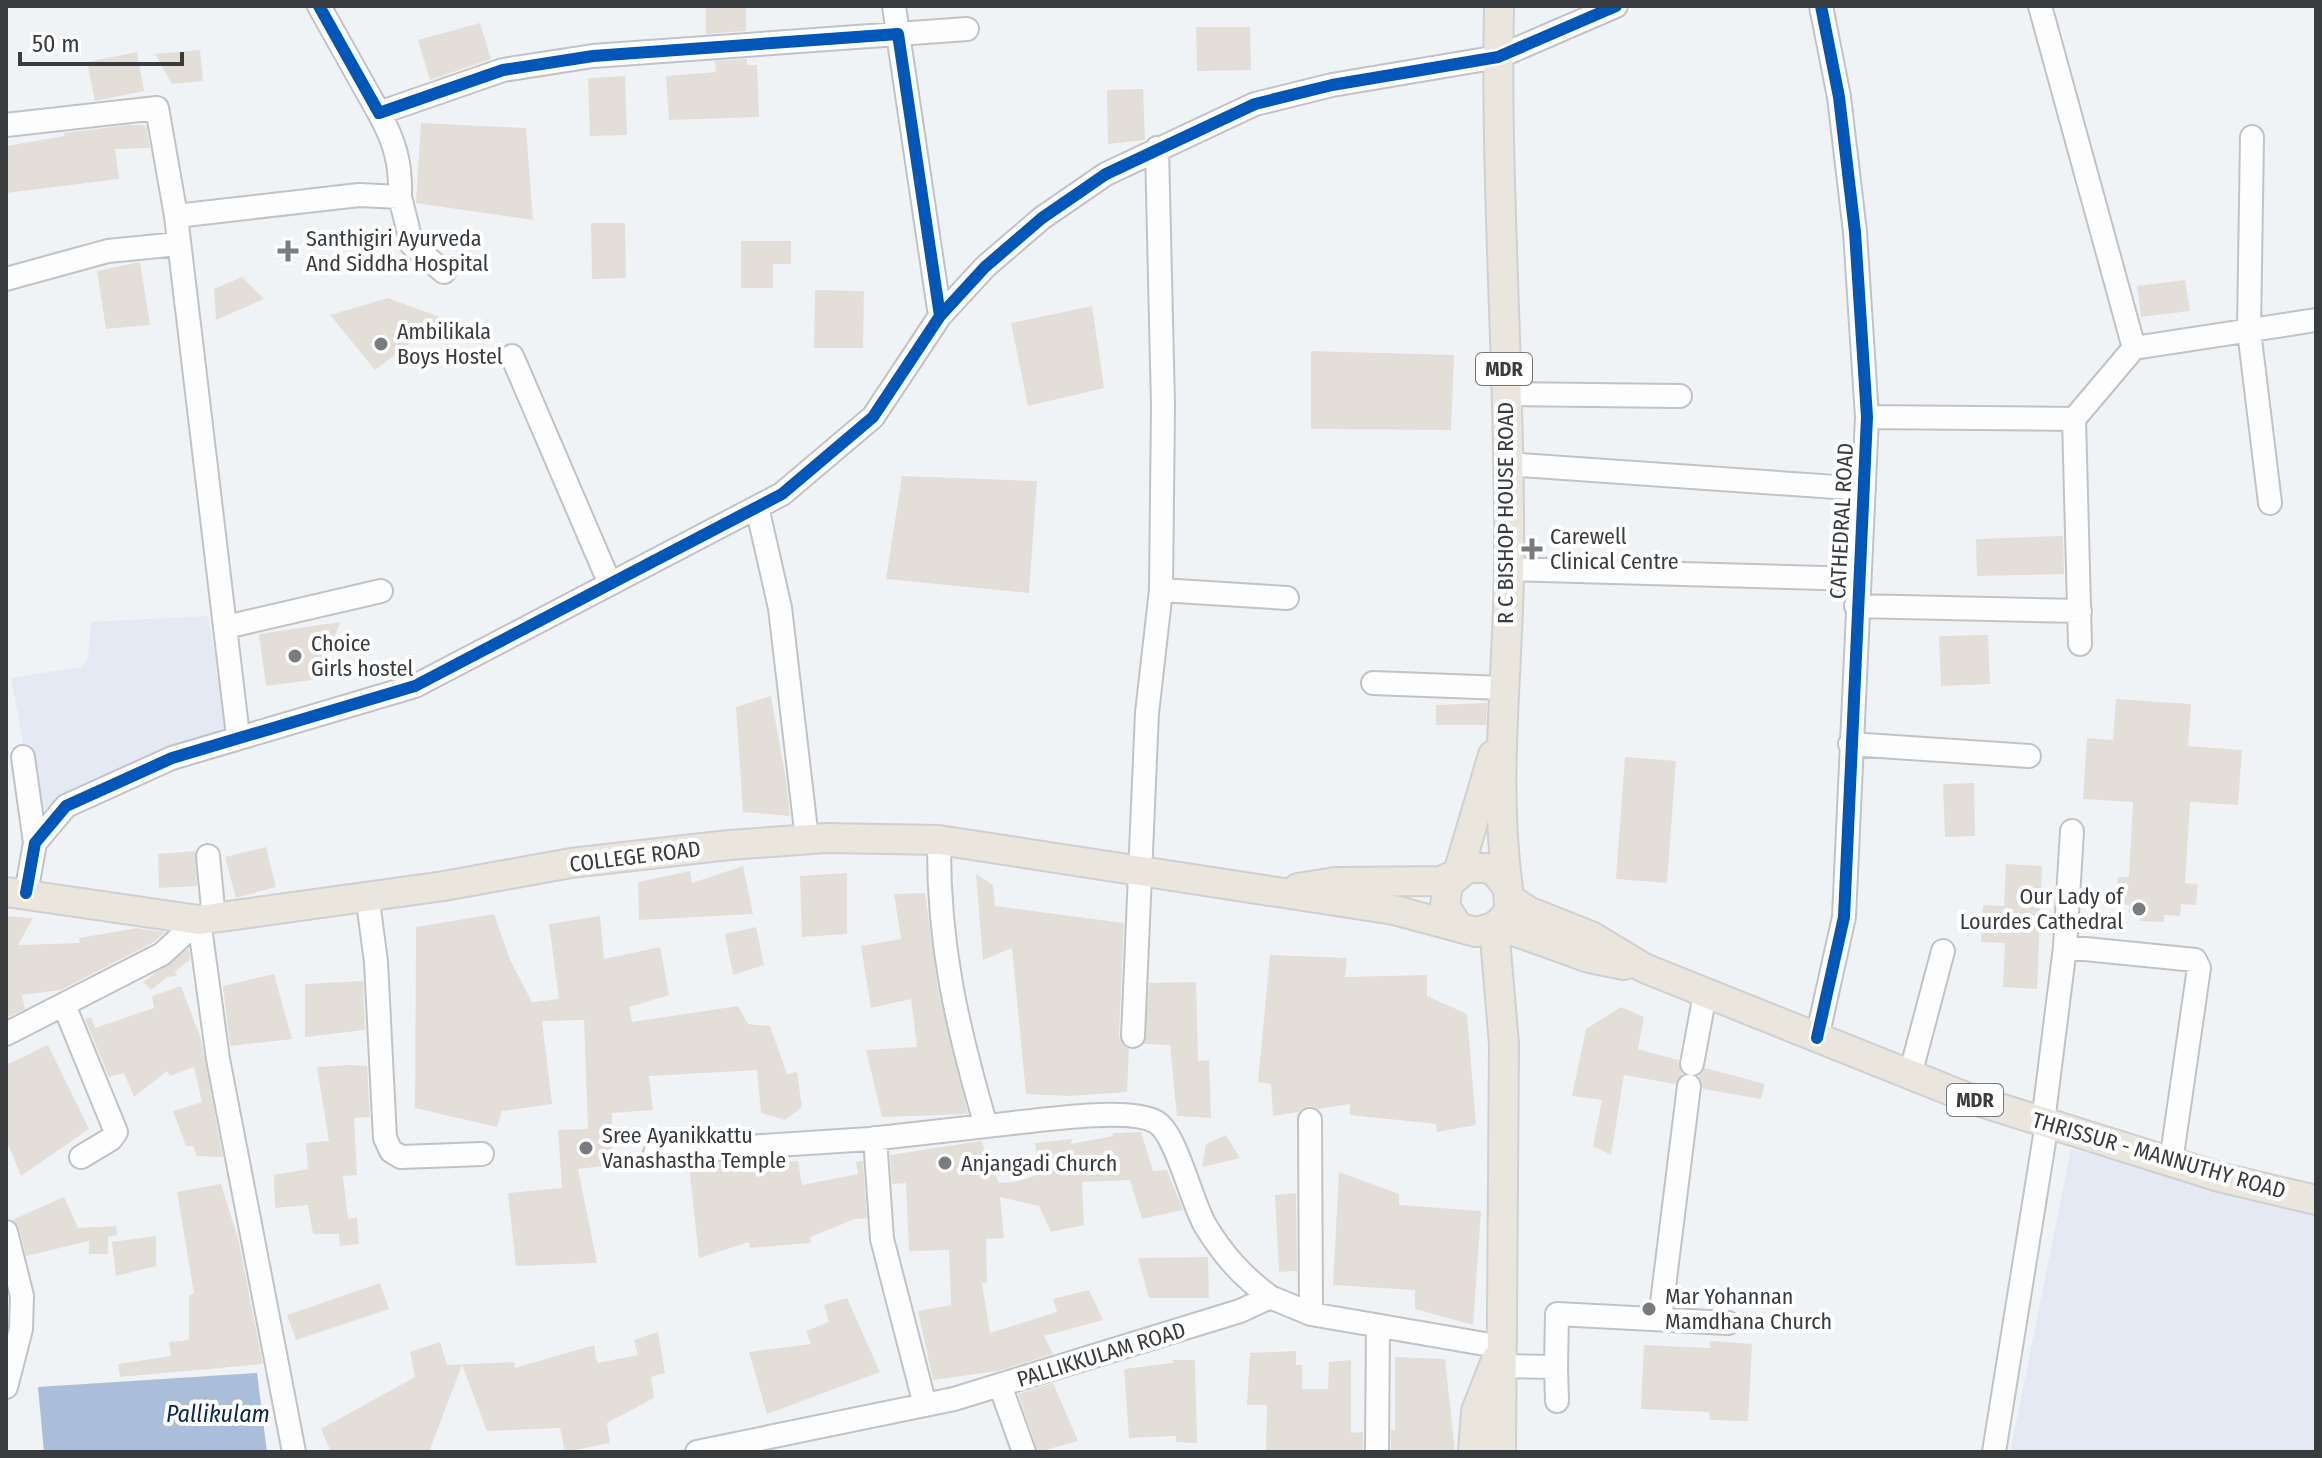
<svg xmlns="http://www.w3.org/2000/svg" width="2322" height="1458" font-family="'Fira Sans Condensed',sans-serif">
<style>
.built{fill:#e4e9f3}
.water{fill:#abbed9}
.building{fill:#e4ded9}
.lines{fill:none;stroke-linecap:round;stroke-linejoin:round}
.minor-casing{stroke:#c0c3c6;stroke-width:26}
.major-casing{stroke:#ced0d2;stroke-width:32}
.minor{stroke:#fdfdfe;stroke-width:22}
.major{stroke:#eae6de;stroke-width:28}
.cycleway-casing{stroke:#fff;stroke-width:17}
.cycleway{stroke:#0057b8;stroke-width:12}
.poi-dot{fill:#797c7f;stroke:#fff;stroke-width:3}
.labels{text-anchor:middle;stroke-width:8;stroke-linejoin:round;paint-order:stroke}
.shield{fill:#fff;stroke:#747679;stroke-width:2}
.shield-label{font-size:20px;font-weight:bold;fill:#393c3f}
.poi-label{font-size:22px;fill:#393c3f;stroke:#fff;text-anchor:start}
.street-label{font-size:22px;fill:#393c3f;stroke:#fff}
.water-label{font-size:24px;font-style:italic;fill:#072857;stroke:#fff}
</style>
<rect width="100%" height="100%" fill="#f0f3f6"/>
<path class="built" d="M208 616 228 728 36 813 11 678 80 667 88 659 91 622Z
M2071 1149 2316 1213V1452H2010Z"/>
<path class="water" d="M257 1373 267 1452H44L38 1387Z"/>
<path class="building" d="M706 6H746V31L706 34Z
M480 23 491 59 430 80 418 40Z
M1196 27H1250L1251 70 1197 71Z
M200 50 203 81 172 84 155 54Z
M137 52 144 91 95 101 87 62Z
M747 59V65H757L759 117 669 120 666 76 716 72 715 61Z
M625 76 627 135 590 136 588 78Z
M1143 89 1145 140 1108 144 1107 90Z
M421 123 526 128 533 220 416 203Z
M128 125H146L150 148 115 149 119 179 6 193V146L64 136V133Z
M591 223H625L626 278 592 279Z
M741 241H791V264H773V288H741Z
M140 262 150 325 106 329 97 271Z
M242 277 264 299 216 320 214 289Z
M2185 280 2190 311 2141 317 2137 286Z
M815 290 864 291 863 348H814Z
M388 298 442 318 375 370 330 315Z
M1092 306 1104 388 1028 406 1011 323Z
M1311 351 1454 355 1451 430 1311 429Z
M902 476 1037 481 1029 593 886 579Z
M2063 536 2064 574 1977 576 1976 539Z
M340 622 319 679 266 686 259 634Z
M1988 635 1990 684 1941 686 1939 636Z
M771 696 786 780 790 816 743 812 736 707Z
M2116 699 2191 704 2188 746 2242 750 2238 805 2190 802 2185 883 2198 884 2196 905 2181 904 2180 916 2164 915V922L2139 921 2140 914 2129 913V905L2116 904 2118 877H2129L2133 802 2083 799 2087 738 2113 740Z
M1487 703 1486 725H1436V705Z
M1625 757 1676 761 1667 883 1616 879Z
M1974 783 1975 836 1945 837 1943 784Z
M266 847 276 887 236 898 225 857Z
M195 851 197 886 159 888 158 854Z
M2006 864 2042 866 2037 989 2003 987 2005 943 1981 942 1983 905 2004 906Z
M743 866 753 914 639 920 638 882 690 871 692 883Z
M847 873V934L802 937 800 876Z
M976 874 993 885 995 906 1124 923 1119 1035 1121 1043 1129 1049 1127 1092 1068 1096 1026 1094 1012 948 983 960Z
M925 893 938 988 968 1114 882 1117 866 1050 917 1047 911 999 871 1008 861 946 901 939 894 894Z
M494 914 510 960 532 1002 559 999 549 924 600 916 604 959 660 947 669 995 629 1007 632 1022 738 1006 748 1024 770 1026 787 1074 797 1072 802 1107 785 1120 761 1113 757 1070 649 1076 653 1110 612 1113V1165L578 1169 597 1263 516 1266 508 1193 562 1188 558 1130 588 1129 584 1020 542 1021 552 1104 502 1111 497 1127 415 1108 416 927Z
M6 916 33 918 18 945 80 943 79 938 137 928 165 932 154 942 61 990 22 995 25 1009 6 1018Z
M756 927 764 965 733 975 725 934Z
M189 948 190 960 175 971 177 976 167 977 151 990 143 982Z
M1270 955 1347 958 1345 977 1427 975V996L1467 1014 1476 1125 1437 1132 1436 1124 1350 1115V1104L1318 1109 1309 1106 1299 1112 1273 1116 1271 1084 1258 1082Z
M274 974 292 1039 230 1046 223 986Z
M363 981 365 1030 305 1037V984Z
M1196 982 1198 1061 1209 1060 1211 1118 1177 1116 1170 1045 1144 1044 1149 983Z
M181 986 201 1039 223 1157 197 1156 193 1146H186L173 1111 202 1102 194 1067 170 1076 167 1071 134 1097 124 1073 109 1077 85 1019 91 1017 95 1028 154 1008 152 996Z
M1621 1007 1644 1017 1638 1049 1678 1060 1682 1074 1675 1084 1624 1075 1611 1155 1593 1146 1602 1100 1572 1096 1586 1029Z
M48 1045 89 1129 21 1176 6 1139V1065Z
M351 1065 367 1066 370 1117 354 1118 357 1175 343 1176 348 1219 357 1217 359 1244 340 1246 339 1234H313L308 1205 275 1208 274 1175 308 1169 306 1143 329 1141 317 1067Z
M1705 1068 1765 1084 1761 1099 1703 1089 1699 1076Z
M1141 1132 1153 1171 1167 1170 1183 1210 1142 1219 1130 1180 1082 1182 1084 1225 1051 1232 1039 1206 1000 1197 1004 1238 986 1239 987 1283H982L990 1333 1057 1312 1053 1299 1089 1290 1103 1320 1044 1336 1053 1354 998 1371 933 1380 918 1311 951 1305 949 1250 909 1251 906 1183 892 1184 890 1155 981 1141 999 1183 1015 1182 1040 1174 1035 1143 1072 1139 1071 1144 1113 1136 1112 1133Z
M1226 1135 1240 1158 1202 1167 1206 1144Z
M762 1160 763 1164 798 1161 802 1185 858 1174 856 1162 863 1161 867 1218 855 1219 810 1237 811 1243 750 1248 749 1242 699 1258 689 1165Z
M1339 1172 1399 1194V1205L1481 1211 1473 1325 1415 1309V1290L1333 1285Z
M221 1184 238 1238 263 1364 120 1377 118 1364 171 1356 169 1342 189 1340V1295L194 1294 177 1192Z
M1296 1193 1297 1271 1279 1272 1275 1195Z
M64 1197 78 1228 116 1226 117 1235 108 1237V1254H89V1241L26 1256 19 1228 12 1220Z
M156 1236V1266L116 1276 112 1242Z
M1208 1257 1209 1298H1149L1138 1258Z
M380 1283 389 1309 296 1340 287 1315Z
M847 1298 880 1372 767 1414 749 1352 811 1344 806 1331 829 1322 824 1305Z
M658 1332 665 1373 651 1377 654 1398 607 1423 610 1443 565 1452 560 1428 487 1431 462 1365 429 1452H331L321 1429 415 1377 410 1352 440 1342 447 1365 514 1362 515 1368 594 1345 597 1363 638 1355 634 1340Z
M1710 1341 1752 1344 1748 1421 1710 1420 1709 1412 1641 1409 1644 1345 1710 1348Z
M1296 1351V1365H1302V1389H1328L1329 1362 1351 1360V1433L1363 1432V1452H1266L1267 1405H1247L1250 1353Z
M1395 1357 1445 1359 1455 1452H1391V1430H1395Z
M1173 1360H1195L1197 1443 1176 1442V1436L1129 1438 1124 1369 1173 1363Z
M1053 1383 1078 1441 1038 1452 1018 1394Z"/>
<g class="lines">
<g class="minor-casing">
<path id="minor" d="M319 6 379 113 503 70 593 56 898 34 940 316
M894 6 898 34 967 29
M2040 6 2134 348
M6 125 157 108 176 216 238 736
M2252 137 2249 331 2270 503
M400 197 412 245 444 272
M176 216 359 195 400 197C401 163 395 142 379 113
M6 279 108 251 178 244
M512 356 610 584
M1504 394 1680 396
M1867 417 2074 419
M1506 464 1864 489
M757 507 780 608 807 839
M1509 569 1859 579
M1161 590 1287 598
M1856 606 2080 611
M226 627 381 591
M2080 644 2074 419 2134 348 2316 320
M1373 683 1503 688
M1850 744 2029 756
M23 757 35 843
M939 840C938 946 957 1026 986 1126 1022 1123 1127 1105 1156 1122 1176 1133 1191 1201 1205 1225 1223 1255 1242 1276 1270 1297
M208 856 214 919
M26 893 35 843 66 806 172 758 415 686 782 494 873 417 940 316 985 267 1042 218 1106 174 1255 104 1332 85 1498 57 1616 6
M367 894 376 962 385 1138 391 1151 401 1157 482 1154
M199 920 218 1059 294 1452
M2065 947 2072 831
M64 1005 116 1132 111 1139 81 1157
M6 1034 162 954 199 920
M1133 1036 1147 713 1161 590 1163 406 1157 148
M1817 1038 1844 917 1867 417 1855 232 1839 97 1821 6
M1692 1064 1705 994
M1910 1075 1943 951
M1310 1120 1311 1314
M2043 1122 2065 947 2195 960 2199 968 2171 1162
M875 1138 882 1239 925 1405
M655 1153 870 1139 986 1126
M6 1232 22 1296 21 1329 6 1387
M1660 1319 1689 1086
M1502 1366 1556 1367 1557 1314 1728 1323
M1556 1367 1557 1401
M1000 1385 1024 1452
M697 1452 954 1399 1240 1311 1270 1297 1311 1314 1502 1347
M1377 1452 1378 1326
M1994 1452 2047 1123"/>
</g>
<g class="major-casing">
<path id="major" d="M1499 6C1495 193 1511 381 1509 568 1508 675 1493 782 1508 888
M1458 873 1493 755
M1298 888 1335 882 1440 881 1455 875
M6 892 199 920 444 886 571 863 729 845 826 838 939 840 1394 910 1476 932 1494 927 1504 918 1509 909 1508 888 1496 873 1487 868H1467L1448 884 1445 906 1457 925
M1510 899 1528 911 1591 936 1644 968 1971 1099 2219 1177 2316 1200
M1497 925 1589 958 1624 965
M1494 927 1504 1044 1501 1452
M1473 1452 1476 1411 1497 1358"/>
</g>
<use href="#minor" class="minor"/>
<use href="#major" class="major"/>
<g class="cycleway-casing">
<path id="cycleway" d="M319 6 379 113 503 70 593 56 898 34 940 316
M26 893 35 843 66 806 172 758 415 686 782 494 873 417 940 316 985 267 1042 218 1106 174 1255 104 1332 85 1498 57 1616 6
M1817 1038 1844 917 1867 417 1855 232 1839 97 1821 6"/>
</g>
<use href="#cycleway" class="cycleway"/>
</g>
<g class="poi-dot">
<path d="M284 239h8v8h8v8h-8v8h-8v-8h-8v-8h8z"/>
<circle cx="381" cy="344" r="8"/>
<path d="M1528 537h8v8h8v8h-8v8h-8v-8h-8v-8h8z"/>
<circle cx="295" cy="656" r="8"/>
<circle cx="2139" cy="909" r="8"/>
<circle cx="586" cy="1148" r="8"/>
<circle cx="945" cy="1163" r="8"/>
<circle cx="1649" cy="1309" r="8"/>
</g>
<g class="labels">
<g class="shield">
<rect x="1476" y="353" width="56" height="32" rx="6"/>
<rect x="1947" y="1084" width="56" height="32" rx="6"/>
</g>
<g class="shield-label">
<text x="1504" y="376">MDR</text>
<text x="1975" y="1107">MDR</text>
</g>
<g class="poi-label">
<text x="306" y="246">Santhigiri Ayurveda<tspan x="306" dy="25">And Siddha Hospital</tspan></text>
<text x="397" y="339">Ambilikala<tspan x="397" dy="25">Boys Hostel</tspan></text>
<text x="1550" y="544">Carewell<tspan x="1550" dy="25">Clinical Centre</tspan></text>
<text x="311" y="651">Choice<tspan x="311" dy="25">Girls hostel</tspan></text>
<text x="2123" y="904" text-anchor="end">Our Lady of<tspan x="2123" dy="25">Lourdes Cathedral</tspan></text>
<text x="602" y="1143">Sree Ayanikkattu<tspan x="602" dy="25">Vanashastha Temple</tspan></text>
<text x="961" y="1171">Anjangadi Church</text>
<text x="1665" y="1304">Mar Yohannan<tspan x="1665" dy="25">Mamdhana Church</tspan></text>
</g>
<g class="street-label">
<text transform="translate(1505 513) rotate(-90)" y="8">R C BISHOP HOUSE ROAD</text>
<text transform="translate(1841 521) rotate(-87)" y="8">CATHEDRAL ROAD</text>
<text transform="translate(635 856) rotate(-7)" y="8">COLLEGE ROAD</text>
<text transform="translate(2159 1155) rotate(16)" y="8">THRISSUR - MANNUTHY ROAD</text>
<text transform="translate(1101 1354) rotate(-17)" y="8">PALLIKKULAM ROAD</text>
</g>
<g class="water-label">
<text x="218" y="1422">Pallikulam</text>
</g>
</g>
<rect width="2322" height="1458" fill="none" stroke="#393c3f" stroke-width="16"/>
<path d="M20 52v12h162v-12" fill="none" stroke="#393c3f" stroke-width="4"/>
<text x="32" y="52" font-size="24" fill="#393c3f" stroke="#ffffff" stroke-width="6" paint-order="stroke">50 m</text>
</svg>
